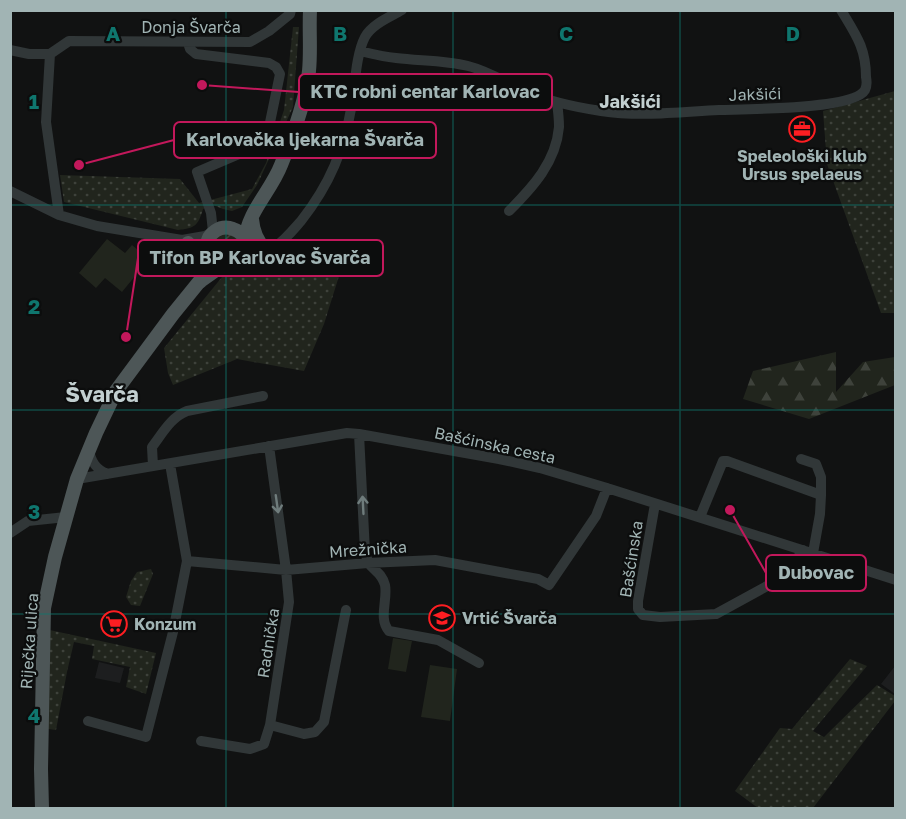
<svg xmlns="http://www.w3.org/2000/svg" width="906" height="819" font-family="'Golos Text',sans-serif">
<style>
.built{fill:#1d1e1f}
.grass{fill:url(#grass-dots)}
.forest{fill:url(#forest-firs)}
.garden{fill:url(#garden-furrows)}
.pitch{fill:#21251d}
.lines{fill:none;stroke-linecap:round;stroke-linejoin:round}
.minor{stroke:#313738;stroke-width:10}
.major{stroke:#4d5657;stroke-width:14}
.oneway{stroke:#6f7c7c}
.grid{fill:none;stroke:#0f766e;stroke-width:1.5;stroke-opacity:0.55}
.labels{text-anchor:middle;stroke-width:4.5;stroke-linejoin:round;paint-order:stroke}
.street-label{font-size:16px;fill:#a1b4b4;stroke:#0c0d0d}
.poi-label{font-size:16px;font-weight:bold;fill:#a1b4b4;stroke:#0c0d0d;text-anchor:start}
.neighbourhood-label{font-size:18px;font-weight:bold;fill:#c2cfd0;stroke:#0c0d0d}
.district-label{font-size:22px;font-weight:bold;fill:#c2cfd0;stroke:#0c0d0d}
.grid-label{font-size:20px;text-anchor:middle;font-weight:bold;fill:#0f766e;stroke:#0c0d0d;stroke-width:4.5;stroke-linejoin:round;paint-order:stroke}
.leader{fill:none;stroke:#c2185b;stroke-width:2}
.callout-dot{fill:#c2185b;stroke:#0c0d0d;stroke-width:2}
.callout{fill:#0c0d0d;stroke:#c2185b;stroke-width:2}
.callout-label{font-size:18px;text-anchor:middle;font-weight:bold;fill:#a1b4b4}
</style>
<defs>
<pattern id="grass-dots" width="8" height="8" patternUnits="userSpaceOnUse" patternTransform="scale(1.5)"><rect width="8" height="8" fill="#21251d"/><path d="M2 2h.1M6 6h.1" fill="none" stroke="#3e423b" stroke-width="1.8" stroke-linecap="round"/></pattern>
<pattern id="forest-firs" width="22" height="20" patternUnits="userSpaceOnUse" patternTransform="scale(1.5)"><rect width="22" height="20" fill="#21251d"/><path d="M5 1l3.5 6h-7zM16 11l3.5 6h-7z" fill="#3e423b"/></pattern>
<pattern id="garden-furrows" width="10" height="10" patternUnits="userSpaceOnUse" patternTransform="scale(1.5)"><rect width="10" height="10" fill="#21251d"/><path d="M-1 1l2-2M0 10L10 0M9 11l2-2" fill="none" stroke="#3e423b"/></pattern>
</defs>
<rect width="100%" height="100%" fill="#111212"/>
<path class="built" d="M99 662 124 668 120 683 95 678Z
M895 666V694L881 684Z"/>
<path class="grass" d="M293 27H299L293 107 257 185 242 207 232 211 223 209 213 205 203 209C198 226 195 228 178 230L64 202 60 175 180 179 199 203 252 189 266 163 284 110Z
M895 91V313H881L827 164 823 111Z
M266 263 339 276 324 324 304 371 237 359 173 385 168 373 164 348 222 277 239 274 253 265Z
M151 569 153 574 140 606 131 605 126 597 131 581 137 572Z
M45 629 156 653 146 694 126 687 130 667 92 659 94 646 74 642 67 672 56 730 41 728Z
M850 659 867 666 813 731 824 737 877 685 895 696V701L813 808H758L735 791 780 728 792 729Z"/>
<path class="forest" d="M836 352V392L863 362 895 357V385L809 419 743 399 753 371Z"/>
<path class="garden" d="M222 232 236 235 241 249 227 262 214 256 212 242Z"/>
<path class="pitch" d="M107 239 125 253 132 245 149 259 122 292 105 278 96 288 79 273Z
M393 638 412 641 406 672 388 669Z
M430 665 457 669 450 721 421 717Z"/>
<g class="lines">
<path class="minor" d="M10 50 29 54H50L69 41 250 42 269 31 290 14 291 10
M360 51C372 54 384 57 396 58 420 61 444 60 468 66 488 71 504 81 522 90 547 101 574 107 601 111 640 117 680 112 719 110 743 109 854 110 865 90 867 86 867 82 866 77 866 48 856 35 841 10
M50 54 46 122 59 215
M10 191 59 215 97 226 182 240 187 242
M509 211C533 187 556 162 559 127 559 119 558 110 557 103
M182 240 205 236 213 232 211 213 197 172 260 145 265 140 268 132 280 74 276 67 269 63 196 54 190 49 188 43
M238 263C250 256 264 256 275 247 285 240 293 230 301 221 330 184 344 150 352 104 355 85 356 54 365 37 372 24 390 17 402 10
M359 434 365 552C366 556 367 559 368 562 373 571 381 571 385 585 388 599 378 619 389 631L438 640 479 663
M89 450C91 462 96 469 107 474
M801 459 816 464 821 477V495
M153 466 152 447C162 434 171 417 187 411L263 396
M77 479 347 433 359 434 499 459 540 468 607 488 896 580
M655 504 638 601V609L643 615 660 617 716 614 778 580 789 570 803 550
M700 517 723 461H727L821 495 820 514 813 553
M10 533 28 521 66 517
M187 561 286 570 368 563 435 560 538 579 549 585 596 516 607 488
M88 721 146 737 173 632 187 561 170 464
M270 725 304 734 315 732 324 722 346 610
M201 741 250 749 264 744 270 725 289 602 286 570 269 446"/>
<path class="major" d="M252 219C253 231 256 240 265 249
M245 240C248 211 271 191 281 165 292 138 306 100 309 71 311 51 309 31 310 10
M188 243 199 257 202 273
M200 282C202 275 206 268 207 260 208 255 207 251 207 246 207 233 221 224 233 229 267 241 226 290 208 254
M42 808 41 769 44 608 55 557 77 479 96 433 116 391 173 314 199 282 216 270 226 267"/>
</g>
<defs><path id="oneway-shaft" d="M-6 0H5M1.5-3L5.5 0L1.5 3" fill="none" stroke-width="1.6" stroke-linecap="round" stroke-linejoin="round" transform="scale(1.5)"/></defs>
<g class="oneway">
<use href="#oneway-shaft" transform="translate(277 504) rotate(82)"/>
<use href="#oneway-shaft" transform="translate(363 505) rotate(-93)"/>
</g>
<path class="grid" d="M226 10V808M453 10V808M680 10V808M10 205H896M10 410H896M10 614H896"/>
<defs>
<g id="office-ring" transform="scale(1.35)"><circle r="9.5" fill="#0c0d0d" stroke="#fd1e22" stroke-width="1.5"/><path d="M-6-3h4V-5.5h4V-3h4V5H-6ZM-1-4.5V-3h2v-1.5ZM-6 0V1H6V0Z" fill="#fd1e22"/></g>
<g id="school-ring" transform="scale(1.35)"><circle r="9.5" fill="#0c0d0d" stroke="#fd1e22" stroke-width="1.5"/><path d="M0-5L7-2L0 1L-7-2ZM-4 1L0 2.5L4 1V4Q0 6-4 4Z" fill="#fd1e22"/></g>
<g id="supermarket-ring" transform="scale(1.35)"><circle r="9.5" fill="#0c0d0d" stroke="#fd1e22" stroke-width="1.5"/><path d="M-6-5.5h2.5l.6 2H6L4.5 2H-2.5L-4.4-4H-6ZM-1.5 3.2a1.3 1.3 0 1 0 .1 0ZM3 3.2a1.3 1.3 0 1 0 .1 0Z" fill="#fd1e22"/></g>
</defs>
<g fill-rule="evenodd">
<use href="#office-ring" x="802" y="129"/>
<use href="#school-ring" x="442" y="618"/>
<use href="#supermarket-ring" x="114" y="624"/>
</g>
<g class="labels">
<g class="street-label">
<text x="191" y="33">Donja Švarča</text>
<text transform="translate(755 94) rotate(-2)" y="6">Jakšići</text>
<text transform="translate(495 445) rotate(12)" y="6">Bašćinska cesta</text>
<text transform="translate(368 549) rotate(-4)" y="6">Mrežnička</text>
<text transform="translate(631 559) rotate(-81)" y="6">Bašćinska</text>
<text transform="translate(29 641) rotate(-86)" y="6">Riječka ulica</text>
<text transform="translate(268 643) rotate(-81)" y="6">Radnička</text>
</g>
<g class="poi-label">
<text x="802" y="162" text-anchor="middle">Speleološki klub<tspan x="802" dy="18">Ursus spelaeus</tspan></text>
<text x="462" y="624">Vrtić Švarča</text>
<text x="134" y="630">Konzum</text>
</g>
<g class="neighbourhood-label">
<text x="630" y="108">Jakšići</text>
</g>
<g class="district-label">
<text x="102" y="402">Švarča</text>
</g>
</g>
<g class="grid-label">
<text x="113" y="41">A</text>
<text x="340" y="41">B</text>
<text x="566" y="41">C</text>
<text x="793" y="41">D</text>
<text x="34" y="109">1</text>
<text x="34" y="314">2</text>
<text x="34" y="519">3</text>
<text x="34" y="723">4</text>
</g>
<path class="leader" d="M202 85L299 92M79 165L174 140M126 337L138 258M730 510L766 573"/>
<g class="callout-dot">
<circle cx="202" cy="85" r="6"/>
<circle cx="79" cy="165" r="6"/>
<circle cx="126" cy="337" r="6"/>
<circle cx="730" cy="510" r="6"/>
</g>
<g class="callout">
<rect x="299" y="74" width="253" height="36" rx="6"/>
<rect x="174" y="122" width="262" height="36" rx="6"/>
<rect x="138" y="240" width="245" height="36" rx="6"/>
<rect x="766" y="555" width="100" height="36" rx="6"/>
</g>
<g class="callout-label">
<text x="425" y="98">KTC robni centar Karlovac</text>
<text x="305" y="146">Karlovačka ljekarna Švarča</text>
<text x="260" y="264">Tifon BP Karlovac Švarča</text>
<text x="816" y="579">Dubovac</text>
</g>
<rect width="906" height="819" fill="none" stroke="#a1b4b4" stroke-width="24"/>
</svg>
